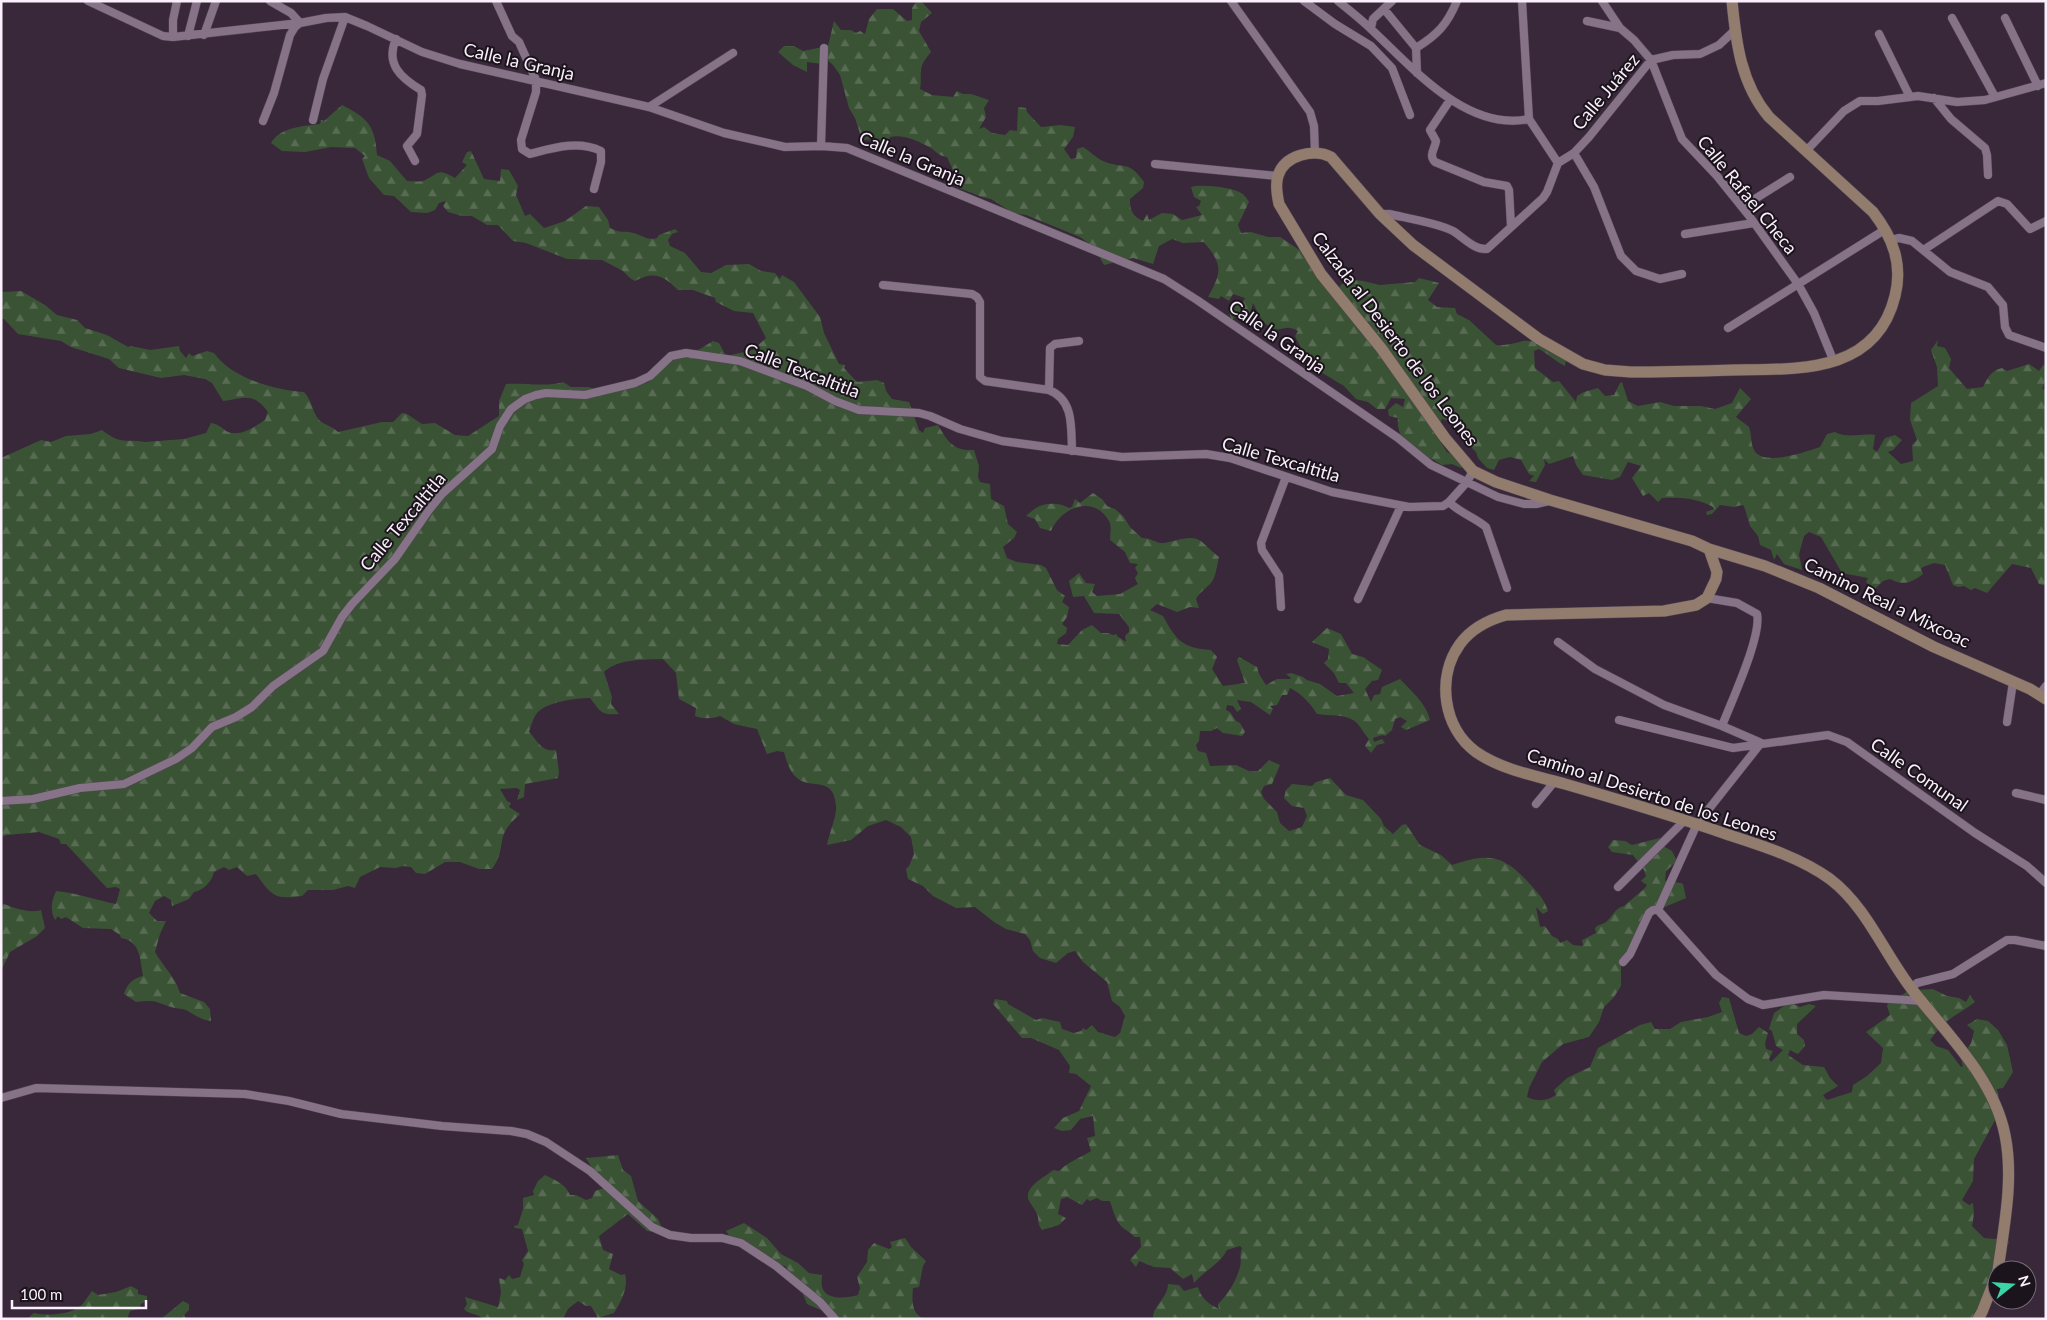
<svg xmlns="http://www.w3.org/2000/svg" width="2047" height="1320" font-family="Lato,sans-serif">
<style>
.forest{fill:url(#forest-firs)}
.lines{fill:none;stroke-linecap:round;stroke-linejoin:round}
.street-casing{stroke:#544655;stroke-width:9}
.secondary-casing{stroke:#544655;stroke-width:12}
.street{stroke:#877388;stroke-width:8}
.secondary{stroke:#927c6d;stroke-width:11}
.labels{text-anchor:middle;stroke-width:4;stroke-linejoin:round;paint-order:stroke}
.street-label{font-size:18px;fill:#faeffb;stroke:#1b141c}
</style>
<defs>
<pattern id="forest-firs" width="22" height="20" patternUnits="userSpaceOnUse" patternTransform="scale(1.25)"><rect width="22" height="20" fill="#3b5335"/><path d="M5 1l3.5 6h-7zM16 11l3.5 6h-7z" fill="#586c53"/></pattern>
</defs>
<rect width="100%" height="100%" fill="#38283a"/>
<path class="forest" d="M921 1 932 13 921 22 919 31 931 52C928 56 925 59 923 63 919 71 922 80 920 89L932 95 953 97 957 91 963 94H971L989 100 984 108 986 117 979 129 984 127 992 133 1005 135 1010 130 1017 131 1018 107 1026 108 1027 112 1041 127 1061 125 1075 127 1073 137 1064 149 1071 159 1076 158 1077 149 1083 147C1090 151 1096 158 1103 161 1124 170 1128 159 1144 182L1143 188 1130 199C1130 210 1132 216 1143 221L1147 214 1149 220 1162 213 1173 214 1182 220 1202 215 1196 207 1199 206 1201 201 1194 197 1191 187C1201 184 1231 187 1241 193 1244 194 1247 199 1249 202L1238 225 1241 233 1251 232 1268 237H1280L1310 257 1327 287H1339L1347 279 1363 281 1380 285 1415 282 1419 278 1439 283 1428 300 1437 307 1455 308 1457 314 1469 320 1496 345C1505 346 1515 343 1523 341 1539 339 1553 351 1566 359L1565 366C1555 361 1548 354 1539 349L1534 351 1535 368 1553 382 1559 381 1576 402 1577 396 1584 392 1598 388 1605 396 1614 395 1620 383 1622 382 1628 401 1638 406 1660 402 1674 406H1701L1715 409 1732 403 1740 388 1751 399 1736 417 1749 427C1752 435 1750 442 1754 450 1763 467 1805 452 1820 447L1827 434 1835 432C1848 439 1861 433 1875 435L1873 449 1877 452 1885 438 1895 435 1902 440 1893 450 1888 452 1901 464 1913 461 1912 445 1917 440 1910 420 1911 403 1938 386 1937 367 1931 350 1938 340 1937 346 1945 348 1951 359 1949 368 1967 389 1983 387C1988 377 1991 371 2002 368L2007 371 2029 364 2039 371 2044 364C2047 371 2046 381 2042 389L2046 390V586L2039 584 2031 568 2012 564 1987 593 1975 588 1971 590 1964 586 1958 587 1953 585 1945 565 1934 563 1923 567 1921 569 1923 574C1911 583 1904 586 1890 579L1883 581 1874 590 1866 582 1868 578 1842 573 1821 537 1809 532 1804 536 1799 554 1802 570 1784 564 1777 554 1774 560 1771 550 1760 545 1758 536 1750 526 1744 506 1742 505 1734 507 1720 505 1712 514 1707 515 1706 512 1714 509 1713 507C1697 498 1681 497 1662 498L1658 502 1649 493 1643 496 1632 478 1641 466 1628 462 1620 477 1612 480 1583 475 1576 465 1573 456 1549 464 1544 459 1545 465 1536 482 1529 481 1534 476 1529 474 1521 460 1510 457 1499 460 1494 470 1487 468 1478 458 1476 452 1467 443 1458 423 1442 419 1435 434 1447 452 1471 464 1461 468 1452 464 1442 465 1432 459 1412 455C1405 444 1396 431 1398 418L1389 416 1388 410 1396 403 1403 407 1405 399 1391 398 1385 409H1377L1368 402 1356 399 1344 386 1319 371 1306 358 1295 336 1298 331C1286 324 1284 331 1274 329 1264 327 1257 311 1253 303L1250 314 1243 309 1232 320 1228 310 1243 302 1245 298 1233 294 1229 301 1221 296 1219 299 1208 297C1222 272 1223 265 1204 242L1183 243 1172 239 1159 246 1153 264 1133 258 1104 265 1094 247 1080 237 1026 215 1013 213 991 199 982 197 954 186 952 181 953 170 947 157C936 155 937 151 929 147 918 141 903 134 890 137L888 146 886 143H879L878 139 862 140 855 118 849 108 840 75 833 65 824 57 822 64 807 62V72L793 65 778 52 784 46H794L803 51 828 46 834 21 841 30H851L856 33 860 31 865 34 869 19 877 9H893L907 21 912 20V8L916 2Z
M342 105C368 118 375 126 377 155L390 161 407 181C412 181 418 182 423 181 440 174 435 167 455 178L467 165 462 162 467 152 471 151 484 179 500 181 501 169 509 170 518 186 516 195 525 216 530 214 544 228 565 221 586 206 599 207 608 220 610 228C622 234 623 230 633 233 642 235 648 241 657 238L659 235 675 229 678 232 672 234 668 240 670 246 685 253 701 272 711 273 726 265 749 264 761 271 775 273 780 279 782 275 794 282 820 317 824 333 839 364 845 365 844 368 857 382 877 380 884 383 886 391 892 399 909 402 919 430 923 433 925 428 938 425C948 442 953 451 974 450L979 466 978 477 980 482 990 484 991 499 1004 506 1008 524 1017 532 1014 538 1003 547 1007 558 1017 562 1041 565 1046 568 1057 590 1065 596 1062 602 1069 607 1067 617 1062 624 1067 628 1066 633 1058 639 1057 644 1068 645 1082 630 1092 625 1101 633H1108L1113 635 1117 634V636L1126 642 1125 636 1129 632V627L1119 614 1094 613 1084 596 1073 597 1069 581 1079 573 1086 583 1095 584 1092 592 1097 596 1120 594 1138 584 1135 578 1138 573 1135 568 1138 564 1130 563 1125 552 1110 540C1110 535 1112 526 1109 521 1094 494 1061 507 1051 531L1040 528 1035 519 1026 516C1029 513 1033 510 1036 508 1045 502 1061 503 1069 508L1072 507 1075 499 1080 503 1093 493 1102 499 1107 506 1115 509 1124 517 1130 527 1142 538C1151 538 1154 542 1161 543 1173 543 1190 533 1201 541 1207 546 1212 552 1219 557 1217 565 1216 578 1210 584 1204 590 1200 592 1196 599L1199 608 1190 607 1177 612 1157 604 1150 610 1163 616C1176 640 1182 648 1211 650L1217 657 1212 669 1223 686 1245 683 1237 660 1239 657 1257 667 1259 674 1266 685 1277 679H1290L1291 678 1286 674 1291 673 1303 677 1307 680 1320 684 1337 696 1354 693 1346 683H1339L1334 673 1324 663 1328 659 1329 649 1312 642 1327 628 1341 634 1352 654 1363 657 1382 670 1378 680 1372 681 1365 689 1371 702 1374 695 1380 694 1382 687 1400 679C1412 692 1426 703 1430 720L1406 730 1401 727 1407 721 1400 717 1395 719 1392 730 1385 736 1382 735 1373 738 1374 742 1382 739 1385 743 1377 745 1371 753 1365 746 1369 739C1363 733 1360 724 1353 720 1342 714 1330 716 1317 714 1311 704 1301 693 1290 688L1287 695H1282L1277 705 1270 706 1273 709 1270 715 1251 702 1237 700 1241 709 1237 712 1233 706 1227 705 1226 710 1230 712 1236 721 1240 723 1245 732 1242 736 1223 733 1217 728 1211 731H1200L1199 741 1196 745 1198 751 1206 753 1210 766 1236 765 1249 771H1258L1269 760 1280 765 1272 784 1264 786 1261 792 1264 799 1277 812 1280 823 1289 831 1302 827 1307 816 1304 808 1292 806 1284 798 1286 790 1292 784 1312 786 1316 782 1330 778 1346 795 1363 800 1381 819 1384 826 1393 834 1402 825 1406 824 1420 845 1441 855 1452 865C1487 853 1503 854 1528 882 1537 892 1544 898 1548 911L1543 914 1536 907 1540 927 1545 926 1552 936 1558 939 1560 943 1567 940 1573 945 1583 946 1582 940 1596 933 1595 928C1598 924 1602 925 1606 922 1612 917 1615 908 1624 906L1644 889 1647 885 1641 881 1646 876 1644 870 1633 855 1612 852 1608 847 1613 840 1625 841 1632 845 1660 838 1663 846 1672 851 1677 861 1666 871 1665 881 1668 880 1683 884 1686 898 1648 914 1638 939 1640 943 1636 944 1621 959V986L1614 997 1604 1007 1599 1022 1589 1037 1563 1044 1542 1062 1529 1088 1527 1097C1538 1102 1546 1101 1556 1095L1554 1090 1567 1078 1590 1067 1598 1048 1640 1025 1651 1022 1655 1029H1670L1681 1022 1708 1017 1722 1012 1719 1003 1722 997 1729 998 1739 1033 1746 1036 1752 1034 1759 1027 1768 1033 1765 1043 1766 1049 1773 1051 1769 1059 1771 1062 1783 1050 1776 1046 1772 1031 1769 1029 1774 1013 1790 1002 1800 1007 1809 1004 1816 1006 1797 1024V1034L1804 1040 1805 1046 1798 1054 1790 1050 1788 1055 1803 1065 1824 1067 1830 1078 1838 1086 1823 1095 1827 1100 1852 1092 1853 1085 1867 1076 1881 1063 1883 1048 1866 1032 1890 1015 1887 1006 1890 998 1902 995 1912 988 1916 990 1933 989 1947 996 1959 998 1966 1002 1970 995 1975 1002C1965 1010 1956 1014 1947 1021 1941 1025 1935 1034 1930 1040L1936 1046 1948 1050 1961 1067 1963 1066C1958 1052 1966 1053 1971 1043 1972 1040 1973 1035 1974 1031L1967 1025 1977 1019 1988 1021 1998 1030 2007 1045 2013 1072 2003 1088 1997 1089 2001 1109 1974 1159 1973 1181 1962 1200 1969 1205 1973 1203 1974 1214 1972 1226 1984 1238 1995 1239 2006 1235 2009 1243 2000 1249 1988 1312 1983 1319H1153C1152 1306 1168 1298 1168 1284L1179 1285 1184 1291 1198 1287C1201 1298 1208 1304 1219 1309L1218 1304C1229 1293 1236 1281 1240 1267 1242 1261 1239 1255 1242 1248L1240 1246 1227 1250C1220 1264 1204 1271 1194 1283L1192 1274 1183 1279 1170 1268 1154 1267 1139 1261 1136 1267 1130 1260 1141 1247 1140 1237H1134C1131 1232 1126 1231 1122 1227 1115 1220 1113 1210 1110 1201H1102L1097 1198 1090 1201 1087 1199 1082 1205 1067 1197 1061 1199 1058 1214 1066 1218 1059 1225 1042 1230C1036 1222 1040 1218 1036 1212 1034 1207 1029 1203 1028 1198 1026 1185 1046 1177 1053 1170L1059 1171C1068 1162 1080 1158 1091 1151L1087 1138 1095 1136 1093 1116 1080 1119 1071 1130 1062 1131 1054 1128 1063 1118 1079 1111 1091 1086 1076 1074 1069 1073 1070 1066 1059 1050 1031 1038H1022L993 1004 995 999 1007 1001 1008 1004 1036 1020 1042 1018 1060 1022 1062 1029 1074 1033 1081 1031 1083 1028 1086 1030 1092 1025 1098 1032 1115 1037 1120 1033 1125 1016 1120 1007 1112 1001 1107 982 1083 962 1075 951 1068 953 1056 963 1040 958 1033 951 1030 940 1025 934 1006 929 994 922 975 907 956 908 933 896 923 886 908 879 906 869 909 866 914 854 911 837 901 827 886 820 868 826 851 840 827 845C829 834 837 816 836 806 834 774 810 791 796 777 790 772 786 760 784 752L777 751 767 754 757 729 734 724 720 716C712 719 702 719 695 716L696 708 679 699 676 673 663 659C643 660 619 658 604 672L612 697 611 704 619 714C600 715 601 712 590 698 576 698 546 702 537 713 533 718 531 726 529 732 537 740 542 753 556 750L559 772 558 778 525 784 524 797 517 800 520 790 517 788 500 789 507 801 511 803 509 807 520 814C515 819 509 824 506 830 499 841 504 853 492 869H479L460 862H445L425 874 416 873 411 867 403 866 396 868 380 867 360 877 355 888 348 886 333 890H308L302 896C275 900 272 896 256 874L247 876 237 867 229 870 224 867 214 872C212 881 204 890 194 892L189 899 172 906 171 900 164 896 155 901 149 913 157 921H166L160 934 155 952C163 966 176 978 180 993L204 1002 210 1009 211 1021C201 1020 195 1015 186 1010 181 1008 176 1009 171 1007 153 1001 155 1000 136 1002L124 994C127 984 133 978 143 976 140 960 141 941 121 938L120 935 111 929 83 928 66 917 61 919 58 916 55 920C50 910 51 902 56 891 77 893 96 900 116 904L120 889 116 887 107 888 66 844H61L59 839 39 832 7 835 1 837V458L41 440 51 442 66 436 91 434 102 430C123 446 123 438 145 442L184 439 206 433 211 423C218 424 221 427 226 431 239 438 254 427 265 420L268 412C253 392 245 398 223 401L212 383 205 379 184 375 161 378 119 368 109 359 71 347 61 341 18 334 4 319H1V292L21 291 45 305 57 315 77 320 85 328 107 335 128 347 131 346 150 350 179 346 180 351 186 358 189 353 192 356 207 351 214 353C232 378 273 390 304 392 312 400 312 413 320 421 326 425 333 427 338 432L382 422H393L402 413 407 414 422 424 435 423 455 435 468 436 499 416V401L506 384C523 383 550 387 563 382L571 387H589L602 392 622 385 647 383 678 356 700 349 713 341 719 343 726 356 753 350 766 338 753 313 734 311 716 302 715 298 693 290H678C663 275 654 271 635 281L630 278 623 271 602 260 567 259 526 243 513 241 498 225H487L472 216H462L448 212 443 206 446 201 439 203 435 210 427 213 411 212 394 196 384 195 369 178 362 159 365 156 355 148 331 147 305 152 282 151 271 143C280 127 304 126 320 124L321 120 324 121Z
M1 903C12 907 29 914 41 910L45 928 37 936 10 952 1 971Z
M618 1155 623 1170 631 1176 638 1201 658 1219 664 1233 647 1231 628 1214 599 1236 603 1250 613 1254 609 1269 621 1275 625 1274C629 1286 621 1302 614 1313L598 1318 591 1306H586L578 1301 568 1309 563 1319H483C478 1313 469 1315 464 1309L467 1304 465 1297 498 1307 501 1293 499 1278 505 1280 509 1275 512 1279 520 1277 524 1264 522 1260 528 1251 522 1229 515 1228 514 1226 518 1225 523 1209V1198L534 1195 533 1191 538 1181 545 1175C554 1180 565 1183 570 1195H576L586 1200 592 1198 595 1191 604 1188 586 1158Z
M744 1223 767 1238 781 1254 798 1263 809 1273 822 1275C822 1278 821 1283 822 1287 826 1301 847 1298 858 1295L860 1288 857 1277 867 1262 868 1250 874 1243 889 1249 892 1247 890 1242 905 1238 911 1247 926 1261 923 1266 919 1287 913 1288C912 1300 911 1313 924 1319H834L825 1312 807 1304 798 1282 785 1266 773 1264 734 1243 726 1231Z
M131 1286 138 1290V1294L147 1296V1300L141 1304 139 1309 130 1311 127 1319 28 1318 34 1313C47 1316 68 1315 79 1307 84 1304 88 1296 92 1291L98 1295 116 1292Z
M183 1301 189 1304V1310L184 1315 186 1319H161Z"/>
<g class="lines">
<g class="street-casing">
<path id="street" d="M88 1 163 36 173 37 300 23 326 18 345 17 367 26 422 52 460 64 649 107 724 133 785 147 821 146 847 148 1164 279 1197 300 1398 438 1431 465 1498 497 1524 504H1536L1549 501
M496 1 512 36 519 42 536 80V92L521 140 522 149 530 154C553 148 578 140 601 151V162L594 189
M1231 1 1310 112 1314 126 1315 153
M1304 1 1335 24 1371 46 1392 68 1410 115
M1338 1C1350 11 1362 20 1373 31 1414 69 1467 132 1529 119
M1522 1 1529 119 1558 163
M1602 1 1620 28 1634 40 1651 60 1682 139 1717 176 1750 217 1798 284 1814 313 1834 362
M1384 9 1416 48 1417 73
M1952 18 1995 97
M2005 18 2038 86
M1587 21 1620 28
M1371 28 1373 19 1392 1
M1879 34 1910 97
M204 35 216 1
M188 36 197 1
M173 37V20L177 1
M396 39C385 64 401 78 421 90L422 95 417 134 407 146 415 161
M1416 48C1437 35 1447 25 1457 1
M1934 98 1951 119 1985 148 1987 155 1988 175
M1450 100 1430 130 1436 141C1435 149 1428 155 1435 162L1484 182 1507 186 1509 190 1511 226
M649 107 733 53
M313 120 323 79 345 17
M263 121 274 93 290 35 295 27 300 23 291 13 270 1
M821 146 824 48
M1806 151 1844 111 1860 101H1878L1918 96 1957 102 1985 100 2046 83
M1574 153 1594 187 1621 256 1636 271 1660 279 1682 274
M1558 163 1574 153 1589 137 1651 60 1673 55 1700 54 1719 45 1735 30
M1155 164 1278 176
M1742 207 1790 177
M1380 214H1389C1406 218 1438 223 1453 231 1463 237 1474 250 1487 249L1543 198 1547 192 1558 163
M1685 234 1754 223
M1891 240 1899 238 1912 241 1950 272 1988 287 2003 305 2005 327 2009 335 2046 348
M1925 249 1998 201 2007 204 2030 229 2046 221
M883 285 972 294 977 297 980 302V377L985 381 1049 390C1074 400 1071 427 1072 451
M1728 328 1886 229
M1049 390 1050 348 1055 344 1079 341
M1449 502C1460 513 1474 517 1486 527L1507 588
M1707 598 1737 603 1757 614C1762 636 1731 702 1722 726
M1358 599 1401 506
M1281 607 1279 576 1262 550 1261 543 1286 477
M1558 642 1595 669 1664 705 1722 726 1759 742
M2040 694 2046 686
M1619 720 1733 748 1828 735 1847 742 1975 833 2027 866 2046 883
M2007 722 2013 682
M2016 793 2046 800
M1 801 33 799 80 788 124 784 176 759 192 748 212 727 236 717 252 707 273 686 323 651 342 617 352 604 395 559 429 510 442 494 492 449 500 426 511 409 525 399 536 395 546 393 585 395 635 383 650 376 671 356 686 353 740 361 807 386 835 401 859 410 919 413 930 416 960 429 1002 441 1122 457 1206 454 1230 458 1332 492 1409 507 1443 506 1449 502 1467 482 1473 471
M1536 804 1555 781
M1618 887 1685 820
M1658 910 1697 824 1761 743
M1623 962 1630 954 1649 913 1653 910H1658L1716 975 1748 999 1763 1005 1824 995 1923 1001
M1911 988 1917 983 1953 974 2007 940H2015L2046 946
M1 1098 36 1088 245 1094 289 1101 341 1114 442 1126 511 1131 527 1134 546 1142 590 1171 652 1227 670 1235 691 1238H722L741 1243 776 1266 820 1302 835 1319"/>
</g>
<g class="secondary-casing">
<path id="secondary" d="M1732 1C1736 43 1741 84 1769 117L1873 212C1893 238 1903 264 1895 296 1876 374 1798 369 1734 370 1700 371 1666 372 1631 372L1605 370 1583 364 1539 339 1413 245 1380 214 1331 157C1314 148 1284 155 1278 176 1275 185 1277 195 1279 204L1321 274 1381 348 1445 438 1473 471 1496 482 1550 500 1692 541 1709 549 1765 566 1819 588 1934 647 2030 689 2046 699
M1709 549 1717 572 1716 579 1707 598 1696 605 1664 611 1506 615C1488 620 1471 629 1460 644 1436 677 1443 728 1476 752 1502 770 1536 776 1565 784 1620 800 1675 816 1729 835 1763 846 1801 858 1830 879 1868 908 1885 956 1914 992 1948 1035 1994 1079 2005 1135 2014 1179 2004 1226 1998 1270
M1978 1319 1982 1312 1997 1274"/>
</g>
<use href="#street" class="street"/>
<use href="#secondary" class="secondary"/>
</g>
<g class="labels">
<g class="street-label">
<text transform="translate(519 62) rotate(13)" y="6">Calle la Granja</text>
<text transform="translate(1606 92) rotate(-50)" y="6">Calle Juárez</text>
<text transform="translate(912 159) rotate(23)" y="6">Calle la Granja</text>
<text transform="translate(1747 195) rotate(51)" y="6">Calle Rafael Checa</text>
<text transform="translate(1277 337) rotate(35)" y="6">Calle la Granja</text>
<text transform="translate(1395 339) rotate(53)" y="6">Calzada al Desierto de los Leones</text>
<text transform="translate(802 371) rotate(21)" y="6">Calle Texcaltitla</text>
<text transform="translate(1281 460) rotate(16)" y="6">Calle Texcaltitla</text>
<text transform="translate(403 522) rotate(-50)" y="6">Calle Texcaltitla</text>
<text transform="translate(1887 603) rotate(26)" y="6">Camino Real a Mixcoac</text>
<text transform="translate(1919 775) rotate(35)" y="6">Calle Comunal</text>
<text transform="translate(1652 795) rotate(18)" y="6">Camino al Desierto de los Leones</text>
</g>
</g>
<rect width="2047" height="1320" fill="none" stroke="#faeffb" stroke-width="5"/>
<g transform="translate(2012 1285) rotate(73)"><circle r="24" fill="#1b141c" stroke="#746c75"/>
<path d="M0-4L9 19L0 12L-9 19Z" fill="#3ad4a5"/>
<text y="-8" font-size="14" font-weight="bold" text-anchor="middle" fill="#faeffb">N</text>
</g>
<path d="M12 1300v8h134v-8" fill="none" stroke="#faeffb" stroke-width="2.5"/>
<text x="20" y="1300" font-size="15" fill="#faeffb" stroke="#1b141c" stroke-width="4" paint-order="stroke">100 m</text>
</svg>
